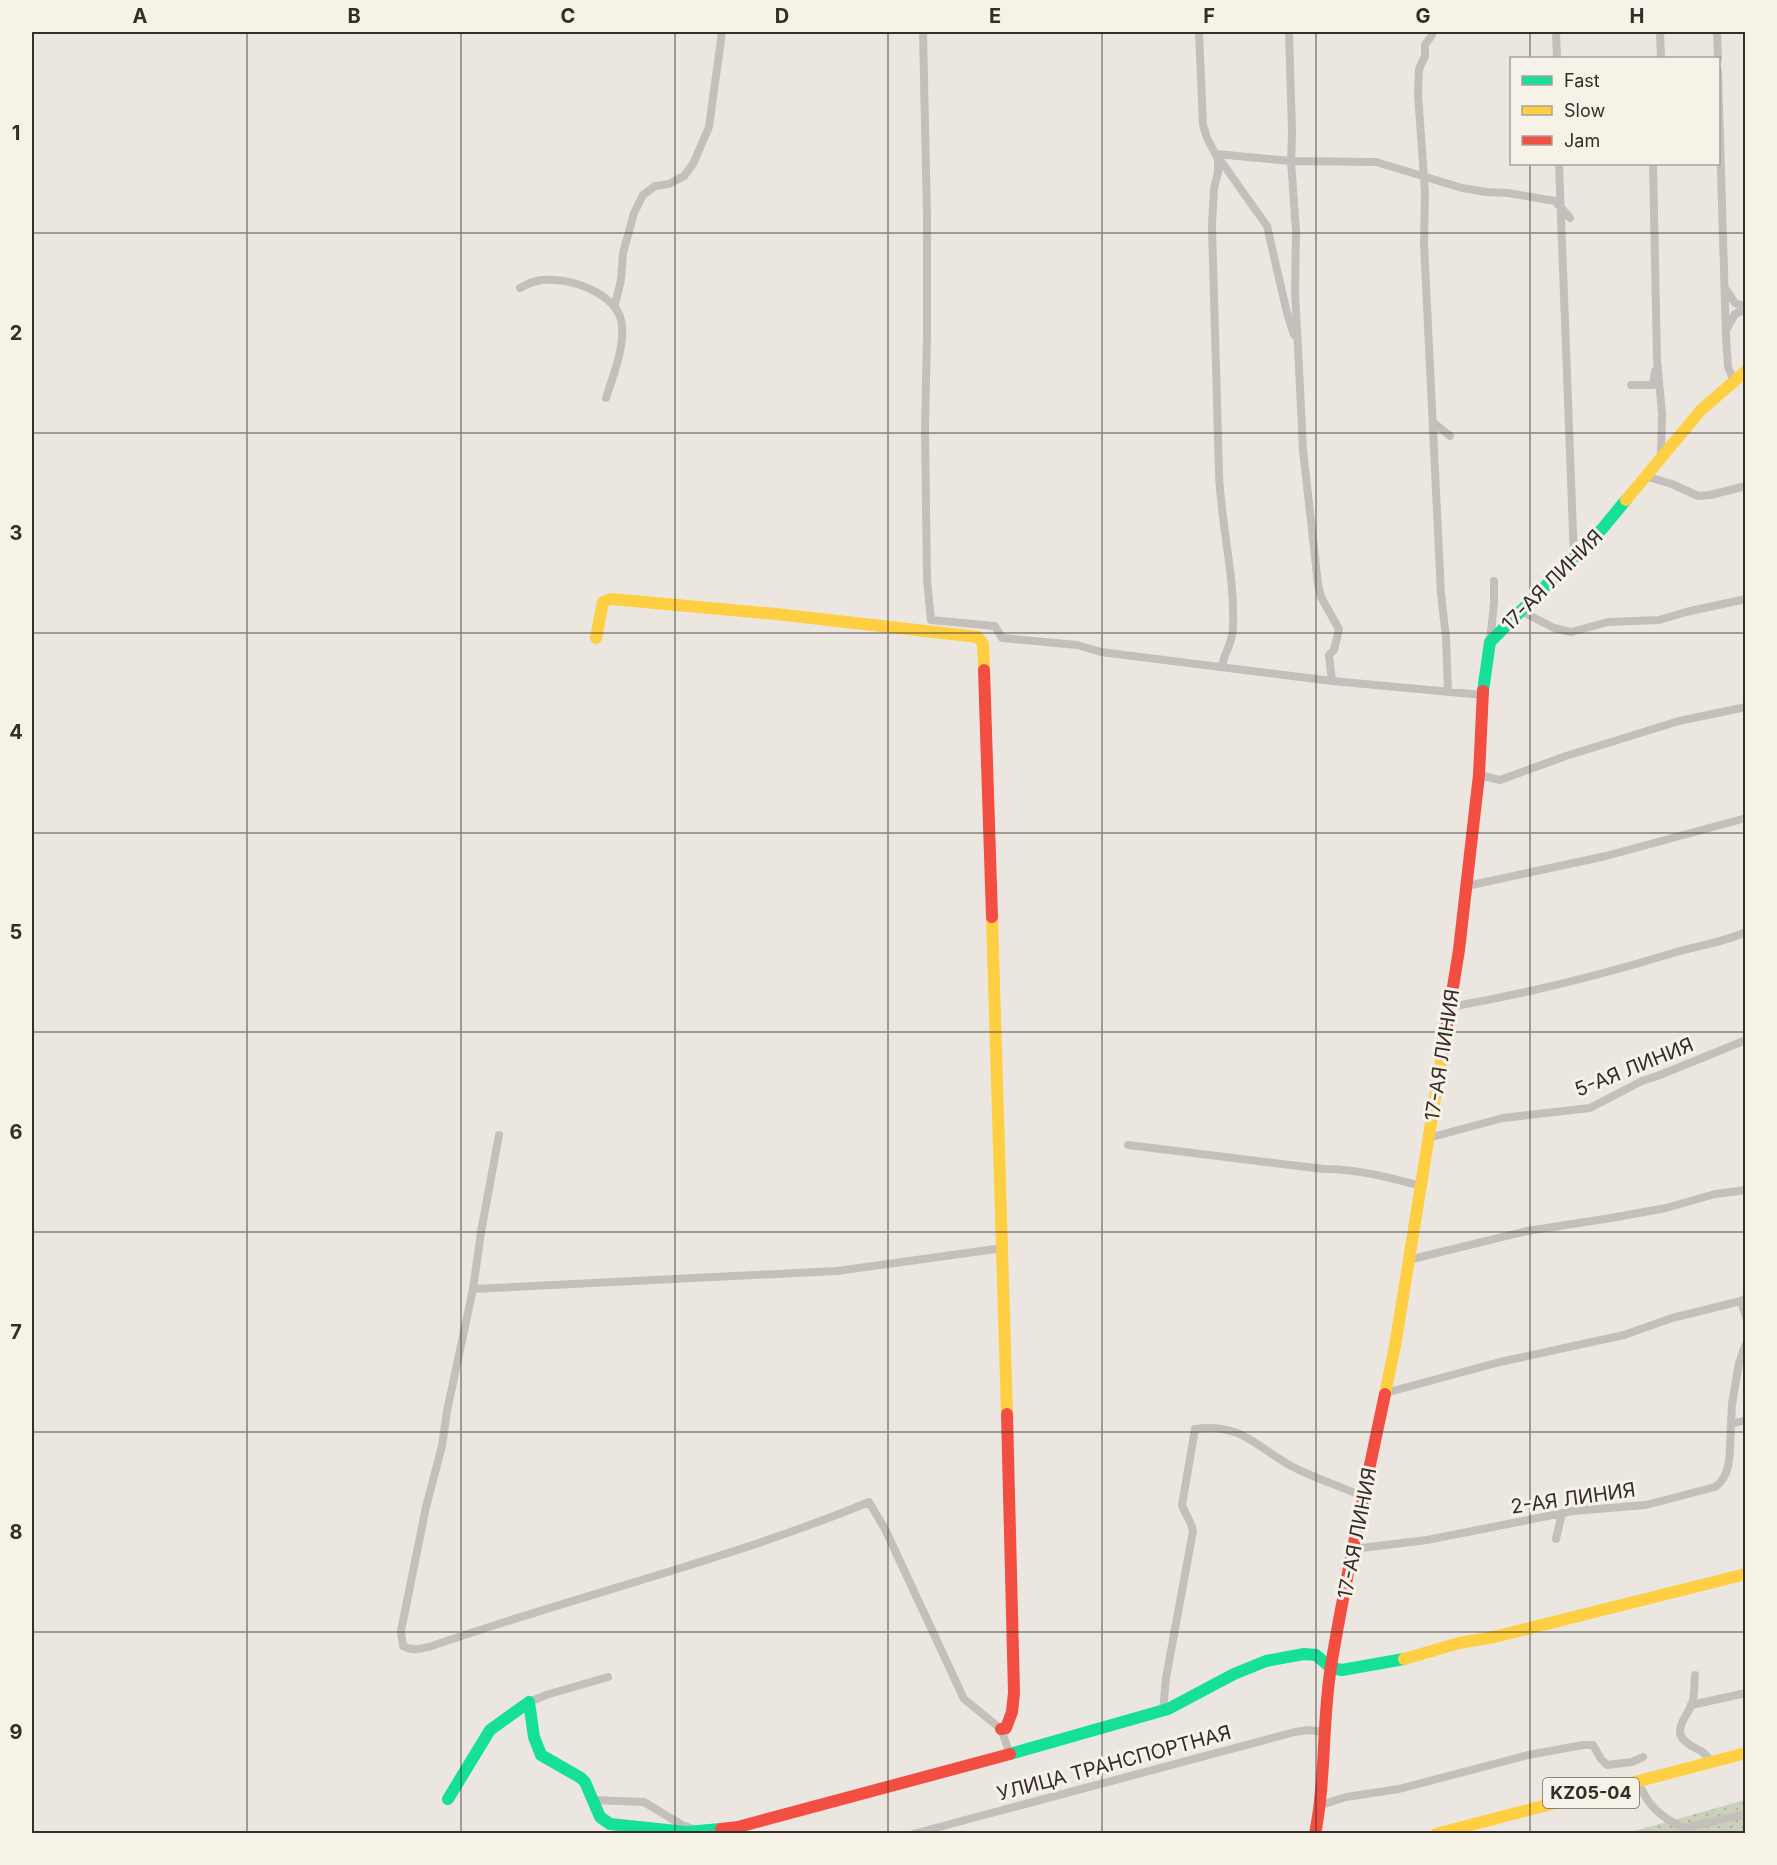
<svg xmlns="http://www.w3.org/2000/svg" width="1777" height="1865" font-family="Inter,sans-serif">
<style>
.garden{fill:url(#garden-dots)}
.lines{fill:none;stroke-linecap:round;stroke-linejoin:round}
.street{stroke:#c4bfba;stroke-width:8}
.fast{stroke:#16e098;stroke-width:12}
.slow{stroke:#ffcf43;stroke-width:12}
.jam{stroke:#f24e42;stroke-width:12}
.grid{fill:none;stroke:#342d28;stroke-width:1.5;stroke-opacity:0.55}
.labels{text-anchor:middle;stroke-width:6;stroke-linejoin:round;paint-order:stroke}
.shield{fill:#f7f2e8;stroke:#6e6862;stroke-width:1.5}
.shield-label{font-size:18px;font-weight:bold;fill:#342d28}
.street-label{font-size:20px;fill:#342d28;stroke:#f7f2e8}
.neatline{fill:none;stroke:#342d28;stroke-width:2}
.grid-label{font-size:20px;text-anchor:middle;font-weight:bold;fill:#342d28}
</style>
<defs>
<pattern id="garden-dots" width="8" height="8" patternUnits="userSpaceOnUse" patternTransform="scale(1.5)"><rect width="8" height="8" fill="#cbd0bc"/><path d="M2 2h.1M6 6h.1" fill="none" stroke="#afb3a2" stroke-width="1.8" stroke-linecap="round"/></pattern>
</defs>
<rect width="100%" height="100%" fill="#ebe7e0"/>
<path class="garden" d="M1745 1800V1833H1627Z"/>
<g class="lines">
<path class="street" d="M923 32 927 217V334L925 429 927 580 931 620 995 626 1002 638 1077 645 1101 652 1332 681 1483 695
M1199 32 1203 125 1207 138 1218 159V173L1214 188 1212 226C1215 308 1216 391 1219 473 1221 525 1235 576 1233 628 1233 642 1224 653 1222 667
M1289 32 1292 133 1291 161 1296 231 1295 292 1298 347 1303 450 1318 584 1321 597 1339 629 1334 650 1329 655 1332 681
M1432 32V35L1425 45V56L1419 69 1418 94 1425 192 1424 244 1441 594 1446 638 1448 692
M1556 32 1557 58
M1660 32 1661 58
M1717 32 1718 58
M1718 71 1726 337 1728 367 1734 381
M1216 154 1291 161 1376 162 1462 188 1486 192 1508 193 1555 201 1570 218
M1218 157 1267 226 1287 313 1294 335
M1559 164 1574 559
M1653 164 1657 359 1662 414 1661 457
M520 288C527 284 534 281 542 280 570 277 620 294 622 326 624 350 613 375 606 398
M1725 288 1735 303 1746 307
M615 305 621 280 623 253 634 213 643 195 655 186 669 184 684 176 693 164 709 127 722 32
M1726 330 1735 314 1746 309
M1631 385H1653L1655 371
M1434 423 1450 436
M1645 476 1672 484 1698 496 1710 495 1746 486
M1521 611 1554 628 1571 632 1608 622 1659 620 1686 612 1746 599
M1490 642 1494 603V581
M1479 775 1500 780 1566 756 1679 721 1746 707
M1467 886 1606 856 1746 818
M1450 1007C1525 994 1597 976 1670 954 1695 946 1722 943 1746 932
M499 1135 481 1232 473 1289 447 1411 442 1446 426 1507 401 1631 403 1646C412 1651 420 1649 429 1647 575 1596 726 1561 869 1502L885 1529 964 1699 1001 1729 1010 1754
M1428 1138 1503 1118 1590 1108 1642 1081 1660 1075 1746 1040
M1128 1145 1323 1169C1357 1169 1388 1177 1421 1186
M1408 1260 1527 1231 1611 1218 1666 1208 1715 1194 1746 1190
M473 1289 837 1271 1003 1248
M1741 1301 1746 1317
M1385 1393 1500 1362 1624 1335 1672 1318 1741 1301 1746 1298
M1731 1424 1732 1404 1739 1363 1746 1344
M1556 1539 1562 1513
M1353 1549 1427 1540 1573 1511 1646 1505 1715 1487C1734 1475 1729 1443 1731 1424L1746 1420
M1695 1675C1694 1684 1695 1696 1692 1704 1688 1715 1671 1731 1686 1742 1696 1751 1703 1748 1711 1762
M529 1702 546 1695 608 1677
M1691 1705 1746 1693
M1163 1711 1166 1678 1193 1531C1191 1520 1185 1515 1182 1505L1195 1429C1242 1423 1255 1446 1291 1466 1314 1478 1340 1486 1364 1497
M1638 1781C1647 1805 1660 1817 1684 1828V1834
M593 1800 644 1802 682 1825 693 1829
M1321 1805 1346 1797 1399 1789 1528 1755 1583 1745H1593L1601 1759 1607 1765 1632 1762 1643 1757
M1684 1828 1746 1814
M913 1834 1295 1732 1309 1730 1324 1732"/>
<path class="fast" d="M1483 691 1490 642 1602 529 1626 500
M1010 1754 1168 1709 1234 1674 1266 1661 1304 1654 1316 1655 1331 1668 1342 1670 1404 1659
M448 1799 490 1730 529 1702 534 1737 541 1755 581 1778 585 1782 600 1817 610 1824 686 1832 721 1829"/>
<path class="slow" d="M1626 500 1701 410 1746 371
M596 638 603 602 611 599 776 614 978 637 983 644 984 670
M992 917 1007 1414
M1385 1394 1395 1346 1442 1055
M1404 1659 1459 1643 1494 1637 1746 1574
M1436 1834 1746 1753"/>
<path class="jam" d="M984 670 992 917
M1442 1055 1459 950 1479 775 1483 691
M1001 1729 1006 1728 1012 1712 1014 1693 1007 1414
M721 1829 738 1827 1010 1754
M1315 1834C1326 1779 1322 1722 1331 1666 1346 1575 1366 1484 1385 1394"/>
</g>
<path class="grid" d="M247 32V1834M461 32V1834M675 32V1834M888 32V1834M1102 32V1834M1316 32V1834M1530 32V58M1530 164V1834M32 233H1746M32 433H1746M32 633H1746M32 833H1746M32 1032H1746M32 1232H1746M32 1432H1746M32 1632H1746"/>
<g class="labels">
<rect class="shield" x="1543" y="1778" width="96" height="30" rx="4.5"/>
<g class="shield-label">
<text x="1591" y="1799">KZ05-04</text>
</g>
<g class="street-label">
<text transform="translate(1552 580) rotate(-45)" y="7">17-АЯ ЛИНИЯ</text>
<text transform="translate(1442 1055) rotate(-81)" y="7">17-АЯ ЛИНИЯ</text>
<text transform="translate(1634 1067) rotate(-22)" y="7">5-АЯ ЛИНИЯ</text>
<text transform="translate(1573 1498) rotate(-8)" y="7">2-АЯ ЛИНИЯ</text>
<text transform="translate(1357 1533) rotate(-79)" y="7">17-АЯ ЛИНИЯ</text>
<text transform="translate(1114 1763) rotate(-15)" y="7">УЛИЦА ТРАНСПОРТНАЯ</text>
</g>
</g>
<rect width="1777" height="1865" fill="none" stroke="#f7f2e8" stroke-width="66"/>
<rect x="1510" y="57" width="210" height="108" fill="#f7f2e8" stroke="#a9a39b" stroke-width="1.5"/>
<rect x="1522" y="76" width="30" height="9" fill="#16e098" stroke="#a9a39b" stroke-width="1.5"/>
<text x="1564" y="87" font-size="18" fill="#342d28">Fast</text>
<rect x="1522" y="106" width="30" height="9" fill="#ffcf43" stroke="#a9a39b" stroke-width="1.5"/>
<text x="1564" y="117" font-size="18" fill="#342d28">Slow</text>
<rect x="1522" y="136" width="30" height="9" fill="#f24e42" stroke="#a9a39b" stroke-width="1.5"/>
<text x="1564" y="147" font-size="18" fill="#342d28">Jam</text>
<rect x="33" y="33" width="1711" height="1799" class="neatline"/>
<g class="grid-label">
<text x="140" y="23">A</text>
<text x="354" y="23">B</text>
<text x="568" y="23">C</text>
<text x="782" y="23">D</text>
<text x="995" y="23">E</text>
<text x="1209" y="23">F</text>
<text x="1423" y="23">G</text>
<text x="1637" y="23">H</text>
<text x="16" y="140">1</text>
<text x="16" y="340">2</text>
<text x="16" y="540">3</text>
<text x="16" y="739">4</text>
<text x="16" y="939">5</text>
<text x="16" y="1139">6</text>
<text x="16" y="1339">7</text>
<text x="16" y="1539">8</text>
<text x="16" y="1739">9</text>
</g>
</svg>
